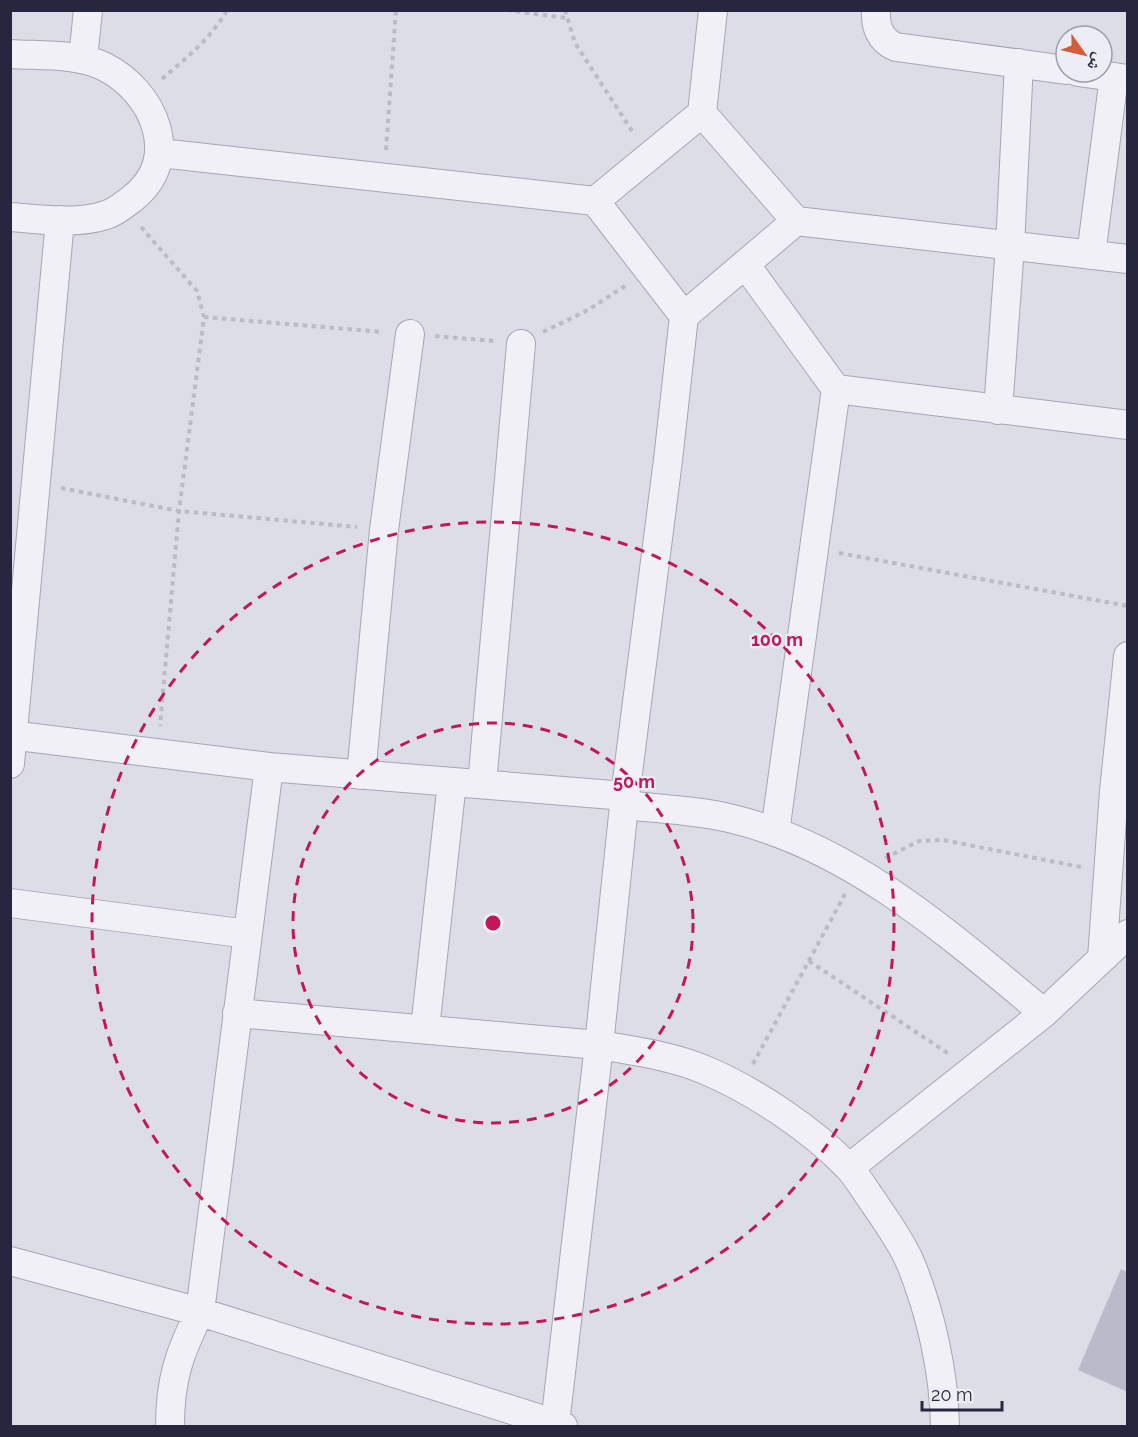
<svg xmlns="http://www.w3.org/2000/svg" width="1138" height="1437" font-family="Raleway,'Noto Naskh Arabic',sans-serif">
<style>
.building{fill:#babaca}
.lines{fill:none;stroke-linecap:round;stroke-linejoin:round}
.minor-casing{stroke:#a6a6b4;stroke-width:30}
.path{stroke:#bbbbc6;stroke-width:4;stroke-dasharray:4.5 4.5;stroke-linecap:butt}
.minor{stroke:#f0f0f6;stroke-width:28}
.ring{fill:none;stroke:#c2185b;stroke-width:3;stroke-dasharray:10 8}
.centre{fill:#c2185b;stroke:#ecedf5;stroke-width:3}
.ring-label{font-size:18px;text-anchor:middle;font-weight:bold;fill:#c2185b;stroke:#ecedf5;stroke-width:4.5;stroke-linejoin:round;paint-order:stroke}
</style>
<rect width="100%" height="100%" fill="#dddde7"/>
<path class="building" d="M1121 1269 1128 1273V1392L1078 1370Z"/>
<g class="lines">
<g class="minor-casing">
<path id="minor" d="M876 10C875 26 880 41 896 47L1066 70
M10 54C41 56 77 53 105 67 154 92 183 158 133 198 125 204 116 212 106 215 76 225 41 219 10 217
M83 59 88 10
M1078 72 1128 79
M702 113 713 10
M160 153 595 201
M796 221 1128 259
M1091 255 1114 77
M745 264 836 389 775 832
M836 389 1128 425
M998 410 1010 246 1019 63
M10 735 269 767 625 796
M10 764 60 220
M361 775 384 530 410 334
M482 784 521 344
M624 805C660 809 697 810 733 819 853 848 951 936 1044 1013
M10 903 248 934
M1102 958 1114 791 1128 656
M237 1013 599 1045C635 1051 672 1056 705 1070 753 1090 813 1130 848 1167 857 1176 864 1189 872 1200 885 1219 901 1241 910 1262 931 1313 944 1372 945 1426
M425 1029 452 782
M849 1168 1044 1013 1128 934
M10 1261 200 1312 563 1426
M555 1424 599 1045 625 796 668 460 684 316 796 221 702 113 595 201 684 316
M170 1426C170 1380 179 1353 200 1312L269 767"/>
</g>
<path class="path" d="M507 10 566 18
M565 10 575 43 634 134
M162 79C186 58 211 39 227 10
M386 150 396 10
M141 227 197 291 204 317 179 511 160 726
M204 317 383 332
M543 332 588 310 625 286
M435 336 494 341
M61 488 179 511 357 527
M839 553 1128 606
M885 858 919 841 943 840 1081 867
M809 961 949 1054
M753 1064 845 894"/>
<use href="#minor" class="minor"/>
</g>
<g class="ring">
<circle cx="493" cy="923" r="200"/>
<circle cx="493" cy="923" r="401"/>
</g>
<circle cx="493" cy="923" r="9" class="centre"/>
<g class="ring-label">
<text x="777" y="646">100 m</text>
<text x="634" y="788">50 m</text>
</g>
<rect width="1138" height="1437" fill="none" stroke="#26263e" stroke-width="24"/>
<g transform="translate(1084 54) rotate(124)"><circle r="28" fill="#ecedf5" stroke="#9d9dac" stroke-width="1.5"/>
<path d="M0-4.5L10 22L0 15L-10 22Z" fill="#d25c3c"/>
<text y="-9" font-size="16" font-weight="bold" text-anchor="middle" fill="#26263e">ش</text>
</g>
<path d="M922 1401v9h80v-9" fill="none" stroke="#26263e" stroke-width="3"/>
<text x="931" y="1401" font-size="18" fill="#26263e" stroke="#ecedf5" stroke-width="4.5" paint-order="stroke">20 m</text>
</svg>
